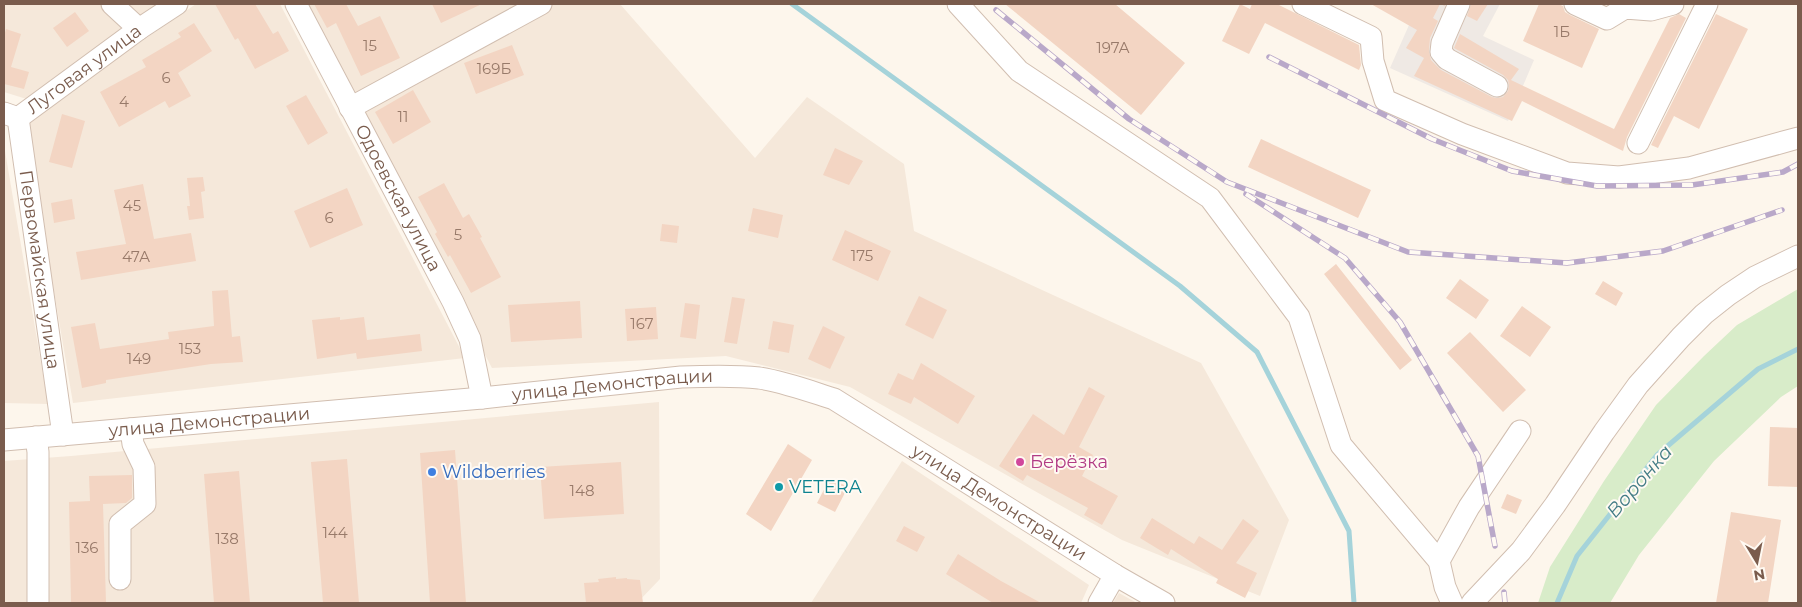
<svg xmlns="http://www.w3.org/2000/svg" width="1802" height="607" font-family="Montserrat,sans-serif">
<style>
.residential{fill:#f5e8da}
.industrial{fill:#efe9e4}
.green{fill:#d8ecc9}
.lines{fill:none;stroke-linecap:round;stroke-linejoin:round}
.stream{stroke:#a5d3da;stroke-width:5}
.building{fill:#f3d5c3}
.minor-casing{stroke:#d1beb0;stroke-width:23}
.minor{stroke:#fff;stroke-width:21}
.rail-casing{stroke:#b9a8c9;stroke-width:5.5}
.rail{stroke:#fffaf3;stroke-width:4;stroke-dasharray:11;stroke-linecap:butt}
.hotel-dot{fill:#d1479c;stroke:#fffaf3;stroke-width:2}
.shop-dot{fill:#3f7fe0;stroke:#fffaf3;stroke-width:2}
.culture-dot{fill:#0f9aa8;stroke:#fffaf3;stroke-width:2}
.labels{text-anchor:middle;stroke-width:4;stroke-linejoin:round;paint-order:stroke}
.number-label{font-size:15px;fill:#987a6a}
.street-label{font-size:18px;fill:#7a5c4d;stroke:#fffaf3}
.hotel-label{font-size:18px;fill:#b23c85;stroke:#fffaf3;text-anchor:start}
.shop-label{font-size:18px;fill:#366cbe;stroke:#fffaf3;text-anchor:start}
.culture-label{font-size:18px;fill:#0d838f;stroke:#fffaf3;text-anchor:start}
.water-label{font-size:19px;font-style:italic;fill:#437c86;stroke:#fffaf3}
</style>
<rect width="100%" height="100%" fill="#fdf6ec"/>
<path class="residential" d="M4 4H102L130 29 33 101 4 92Z
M118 4H169L139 23Z
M196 4H280L465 358 73 403 25 121Z
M301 4H620L755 158 807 97 904 164 914 231 1201 363 1289 520 1260 596 1122 540 850 387 726 356 492 368Z
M4 145 48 404 4 403Z
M659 402 660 579 637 603H4V461L71 456Z
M902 461 1089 585 1081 603H811Z
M1119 593 1137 603H1113Z"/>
<path class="industrial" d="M1376 4H1500L1483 36 1534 60 1508 121 1390 68 1409 25Z"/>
<path class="green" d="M1798 289V386L1781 397 1714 461 1639 555 1610 603H1538L1550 567 1604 481 1656 405 1704 356 1737 325Z"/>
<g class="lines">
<path class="stream" d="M792 4 1180 286 1257 352 1349 531 1354 603
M1557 603 1577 556 1657 455 1758 369 1798 349"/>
</g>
<path class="building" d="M215 4H255L273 34 278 31 289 51 255 69 238 38 235 40Z
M314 4H346L358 26 380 16 400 58 361 76 336 23 327 28Z
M432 4H482L441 23Z
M1005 4H1115L1185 63 1141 115Z
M1240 4 1250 9 1252 4H1277L1359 45 1361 65 1359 70 1265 23 1249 54 1222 41Z
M1371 4H1445V6L1440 4 1433 18 1438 21 1430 38 1429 51 1431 60 1441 70 1492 97 1497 98 1503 97 1508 91 1509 86 1508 80 1503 75 1454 48 1460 34 1519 69 1511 80 1614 129 1670 18 1679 14 1686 18 1627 137 1623 151 1522 101 1512 121 1414 76 1424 58 1406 48 1417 30Z
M1471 4H1488L1477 21 1467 16Z
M1539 4H1558L1563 6 1565 12 1570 15 1599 29 1582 68 1523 41Z
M75 12 89 31 67 47 53 28Z
M1716 14 1748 29 1699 129 1674 116 1658 148 1651 145Z
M194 23 212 51 178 73 191 96 169 108 165 101 119 127 100 92 146 67 142 60 181 37 178 33Z
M6 29 21 34 11 67 29 72 24 89 4 84V36Z
M512 45 524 75 476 94 464 63Z
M413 90 431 122 393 144 375 112Z
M306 95 328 133 308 145 286 106Z
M62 114 85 121 72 168 49 162Z
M1261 139 1371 190 1358 218 1248 167Z
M835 148 863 161 849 185 823 175Z
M203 177 205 191 201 192 204 218 189 220 187 206H190L187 178Z
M444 183 463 218 469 214 482 237 480 238 501 277 471 293 450 255 448 257 435 234 437 232 418 197Z
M143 184 154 239 191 233 196 261 81 280 76 252 126 244 114 190Z
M347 188 363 225 310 248 294 211Z
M72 199 75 219 54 223 51 203Z
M753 208 783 215 778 238 748 231Z
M662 224 679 226 677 243 660 241Z
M845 230 891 251 878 281 832 260Z
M1336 264 1412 360 1400 370 1324 274Z
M1460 279 1489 300 1476 319 1446 298Z
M1603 281 1623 293 1616 306 1595 294Z
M228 290 232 337 240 336 243 362 211 364 106 380V383L82 388 71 327 95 323 100 349 169 339 168 332 214 326 212 291Z
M919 296 947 310 933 339 905 325Z
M732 297 745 299 737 344 724 342Z
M580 301 582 338 511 342 508 305Z
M685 303 700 305 696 339 680 337Z
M1522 306 1551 327 1530 357 1500 336Z
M656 307 658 339 627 341 625 309Z
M340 317V320L364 317 367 340 420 334 422 351 357 359 356 353 317 359 312 320Z
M773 321 794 325 789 353 768 349Z
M823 326 845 337 830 369 808 359Z
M1470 332 1526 390 1503 412 1447 353Z
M921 363 975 396 958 424 914 397 911 404 888 394 898 373 913 380Z
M1089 387 1105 396 1079 447 1093 455 1082 476 1118 496 1102 525 1084 515 1088 508 1027 475 1023 481 999 466 1033 414 1064 435Z
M1770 427 1798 428V487L1768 486Z
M788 444 812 460 771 531 746 514Z
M455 450 466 603H430L420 453Z
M347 459 359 603H323L311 462Z
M621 462 624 514 544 519 540 467Z
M239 471 250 603H214L204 474Z
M132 475V498L126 503 103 504 106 602 71 603 69 502 90 501 89 476Z
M830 478 848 487 835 512 817 503Z
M1507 494 1522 500 1516 514 1501 508Z
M1731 512 1781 520 1768 603H1716Z
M1152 518 1194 544 1199 536 1222 550 1243 519 1259 531 1236 563 1257 573 1245 598 1216 583 1218 579 1171 549 1168 555 1140 538Z
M904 526 925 537 917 552 896 541Z
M958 554 1001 581 1041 603H993L946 574Z
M616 577V579L627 578V579L640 580 643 603H586L584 583 599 582 598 579Z"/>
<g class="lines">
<g class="minor-casing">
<g id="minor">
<path d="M112 4 139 29"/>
<path id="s1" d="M296 4 453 302 470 339 482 398"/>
<path d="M958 4 1019 71 1210 198 1299 317 1341 445 1439 561 1445 587 1452 603"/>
<path d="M1303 4 1371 37 1373 61 1385 100 1462 134 1567 173 1619 177 1689 168 1798 138"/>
<path d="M1459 4 1442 43 1441 52 1447 59 1497 86"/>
<path d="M1575 4 1607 19 1625 8 1651 10 1673 4"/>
<path d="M350 108 541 4"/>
<path id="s2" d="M4 113 18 118 63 435"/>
<path id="s3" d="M18 118 139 29 177 4"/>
<path d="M1638 143 1707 4"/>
<path d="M36 437 38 452V603"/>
<path id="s4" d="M4 440 482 398 681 377C706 376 734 375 759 378 785 382 809 391 834 399L1115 575 1164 603"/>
<path d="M1439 561 1469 507 1520 431"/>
<path d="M120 579V524L145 504 144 467 133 444 131 429"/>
<path d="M1099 603 1115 575"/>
<path d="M1472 603 1521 551 1555 505 1604 432 1638 385 1681 337 1704 314 1728 295 1755 277 1798 256"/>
</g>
</g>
<use href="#minor" class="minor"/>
<g class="rail-casing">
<path id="rail" d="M996 10 1129 119 1227 182 1408 252 1567 263 1663 251 1782 210
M1269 57 1432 139 1512 171 1597 186 1692 185 1783 172 1798 164
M1246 194 1345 258 1400 322 1478 456 1495 546
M1504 592 1505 603"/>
</g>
<use href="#rail" class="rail"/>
</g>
<circle class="hotel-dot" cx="1020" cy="462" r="5"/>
<circle class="shop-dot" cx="432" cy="472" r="5"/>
<circle class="culture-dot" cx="779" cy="487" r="5"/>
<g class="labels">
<g class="number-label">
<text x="1562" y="37">1Б</text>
<text x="370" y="51">15</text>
<text x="1113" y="53">197А</text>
<text x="494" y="74">169Б</text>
<text x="166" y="83">6</text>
<text x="124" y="107">4</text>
<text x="403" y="122">11</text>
<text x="132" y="211">45</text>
<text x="329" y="223">6</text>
<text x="458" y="240">5</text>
<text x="862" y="261">175</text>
<text x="136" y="262">47А</text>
<text x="642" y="329">167</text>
<text x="190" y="354">153</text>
<text x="139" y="364">149</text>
<text x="582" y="496">148</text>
<text x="335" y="538">144</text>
<text x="227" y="544">138</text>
<text x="87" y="553">136</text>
</g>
<g class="street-label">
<text dy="6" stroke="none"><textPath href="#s3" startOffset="82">Луговая улица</textPath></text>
<text dy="6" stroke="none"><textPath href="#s1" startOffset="219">Одоевская улица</textPath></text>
<text dy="6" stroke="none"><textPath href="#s2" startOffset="168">Первомайская улица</textPath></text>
<text dy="6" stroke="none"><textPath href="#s4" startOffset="611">улица Демонстрации</textPath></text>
<text dy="6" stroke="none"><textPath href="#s4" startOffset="206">улица Демонстрации</textPath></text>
<text dy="6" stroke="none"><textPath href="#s4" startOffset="1031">улица Демонстрации</textPath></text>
</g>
<g class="hotel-label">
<text x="1030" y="468">Берёзка</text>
</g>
<g class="shop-label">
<text x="442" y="478">Wildberries</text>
</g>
<g class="culture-label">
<text x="789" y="493">VETERA</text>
</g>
<g class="water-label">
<text transform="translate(1639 481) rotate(-49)" y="7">Воронка</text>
</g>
</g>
<rect width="1802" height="607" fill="none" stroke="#7a5c4d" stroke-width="10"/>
<g transform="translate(1757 562) rotate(170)" stroke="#fffaf3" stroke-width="4" paint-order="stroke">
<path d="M0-4L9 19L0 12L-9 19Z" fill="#7a5c4d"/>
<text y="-8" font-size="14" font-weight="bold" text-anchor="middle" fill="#7a5c4d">N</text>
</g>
</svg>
